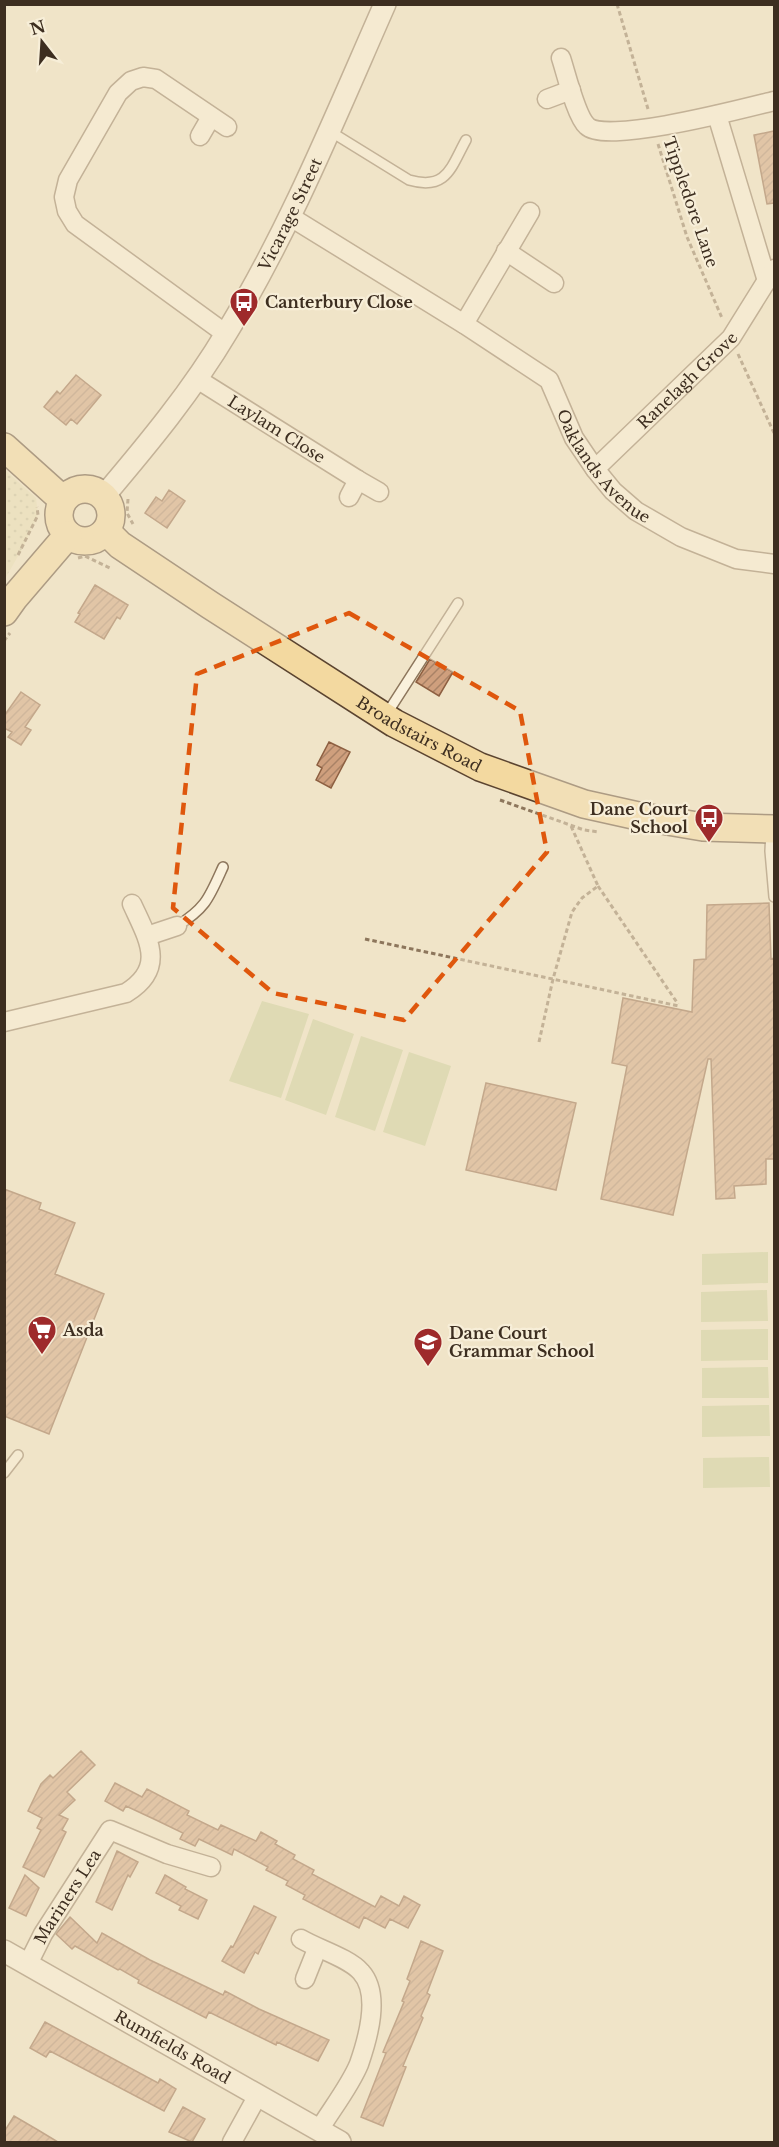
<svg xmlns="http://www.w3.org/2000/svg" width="779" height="2147" font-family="'Libre Baskerville',serif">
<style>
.farmland{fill:url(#farmland-dots)}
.green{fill:#c9cf9b}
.building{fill:url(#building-hatch);stroke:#8d5f41;stroke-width:1.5}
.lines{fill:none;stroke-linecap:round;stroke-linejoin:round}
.service-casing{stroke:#8d765c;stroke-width:12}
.minor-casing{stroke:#8d765c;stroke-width:21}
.tertiary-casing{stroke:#8d765c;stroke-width:24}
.primary-casing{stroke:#5b4430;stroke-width:30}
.path{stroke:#8d765c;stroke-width:3;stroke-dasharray:4.5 3;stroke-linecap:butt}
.service{stroke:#faf1dc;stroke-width:9}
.minor{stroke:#faf1dc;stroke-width:18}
.tertiary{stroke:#faf1dc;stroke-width:21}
.primary{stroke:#f3d9a0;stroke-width:27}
.marked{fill:none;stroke:#df570d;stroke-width:4.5;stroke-dasharray:12 8;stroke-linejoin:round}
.labels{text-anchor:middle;stroke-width:4.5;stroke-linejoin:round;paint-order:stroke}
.street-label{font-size:16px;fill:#3d2e20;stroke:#f7eed8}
.poi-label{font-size:16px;font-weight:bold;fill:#3d2e20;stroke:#f7eed8;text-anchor:start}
</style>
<defs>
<pattern id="farmland-dots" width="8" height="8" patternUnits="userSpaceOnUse" patternTransform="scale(1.5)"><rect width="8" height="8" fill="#e6deb5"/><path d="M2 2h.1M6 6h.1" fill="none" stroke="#c6bf9b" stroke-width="1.8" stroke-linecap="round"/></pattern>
<pattern id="building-hatch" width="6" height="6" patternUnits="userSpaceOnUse" patternTransform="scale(1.5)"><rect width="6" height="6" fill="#cf9f7d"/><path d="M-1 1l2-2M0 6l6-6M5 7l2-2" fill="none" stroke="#a98266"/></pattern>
</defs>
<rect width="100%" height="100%" fill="#f0e4c8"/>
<path class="farmland" d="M5 470 36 498 38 515 22 549 5 579Z"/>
<path class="green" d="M262 1001 309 1014 281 1098 229 1081Z
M313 1019 354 1034 326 1115 285 1100Z
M361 1036 403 1050 375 1131 335 1117Z
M409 1052 451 1066 425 1146 383 1132Z
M768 1252V1283L702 1285V1254Z
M767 1290 768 1321 701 1322V1292Z
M768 1329V1360L701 1361V1330Z
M768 1367 769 1398H702V1368Z
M769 1405 770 1436 702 1437V1406Z
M769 1457 770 1487 703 1488V1458Z"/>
<path class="building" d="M774 131V203L767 204 754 135Z
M76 375 101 395 77 424 71 419 66 425 44 407 57 391 60 394Z
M169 490 185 501 167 528 145 513 156 497 162 501Z
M95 585 128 605 120 619 117 617 104 639 75 622 80 614 78 613Z
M430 659 453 672 439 696 416 682Z
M21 692 40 705 25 727 31 730 21 745 8 737 12 732 4 728V716Z
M329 742 350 752 331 788 316 780 322 768 317 765Z
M769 903 771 959 774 958V1159H766V1184L734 1186 735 1198 716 1199 711 1059H708L673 1215 601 1199 627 1066 612 1063 623 998 692 1012 694 960 706 959 707 905Z
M486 1083 576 1103 556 1190 466 1170Z
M4 1189 41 1203 39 1209 75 1223 55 1274 104 1294 49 1434 4 1416Z
M81 1751 95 1765 67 1792 75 1800 59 1815 68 1819 62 1830 66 1832 44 1877 23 1867 41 1830 37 1828 42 1818 28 1811 41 1784 50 1775 53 1778Z
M115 1783 142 1797 147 1789 189 1811 187 1815 218 1830 221 1825 256 1841 261 1832 277 1841 275 1844 295 1855 293 1859 314 1870 312 1874 375 1907 381 1896 399 1906 404 1896 420 1905 408 1928 390 1919 385 1928 364 1917 359 1928 303 1899 305 1895 286 1885 288 1881 266 1870 268 1867 234 1849 232 1855 199 1839 195 1846 180 1839 183 1833 156 1820 126 1806 123 1811 105 1801Z
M117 1851 138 1862 130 1877 128 1875 112 1910 96 1902Z
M25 1875 39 1888 26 1916 9 1908Z
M165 1875 186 1887 185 1889 207 1900 198 1919 179 1910 181 1906 156 1893Z
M254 1906 276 1917 258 1954 255 1952 244 1973 222 1961 231 1946 233 1947Z
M70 1917 97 1943 102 1933 150 1960 196 1982 223 1995 225 1991 259 2009 329 2040 318 2061 277 2042 276 2045 209 2012 206 2018 138 1983 139 1980 120 1969 118 1970 75 1946 72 1949 56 1934Z
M421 1941 443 1951 427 1993 430 1995 421 2016 423 2018 403 2066 406 2067 383 2126 361 2117 386 2053 383 2052 404 2002 402 2001 410 1981 407 1979Z
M45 2022 158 2083 160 2079 176 2089 164 2111 50 2051 46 2057 30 2048Z
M183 2107 205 2119 192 2142 169 2132Z
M14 2116 38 2130 58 2142H4V2132Z"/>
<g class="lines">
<g class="service-casing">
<path id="service" d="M328 130 409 180C447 191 451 167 466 140
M386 715 458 603
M771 831 770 851 774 897
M177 926C206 908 209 898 223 867
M4 1473 18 1455"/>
</g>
<g class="minor-casing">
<g id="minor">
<path d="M561 58C566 73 576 116 587 126 606 145 745 108 774 101"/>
<path d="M547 99 571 90"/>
<path d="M717 115 767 281"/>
<path d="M200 136 211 117"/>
<path id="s1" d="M289 216 464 324 549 380 574 438 595 469 613 491 636 511 681 537 736 559 774 564"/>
<path d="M506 251 554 283"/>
<path d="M464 324 530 212"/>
<path d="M226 334 75 224 67 211 64 197 68 180 118 93 131 81 143 77 156 79 227 127"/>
<path id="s2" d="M197 379 358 480 379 492"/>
<path id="s3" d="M595 469 731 338 774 269"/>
<path d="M349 497 358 480"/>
<path d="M147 936 177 926"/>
<path d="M4 1022 126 993C167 968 148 939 132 904"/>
<path d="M301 1939C318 1949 349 1958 361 1972 381 1994 368 2038 359 2064 350 2086 331 2110 319 2130"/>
<path id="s4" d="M28 1964 43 1934 110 1830 167 1854 211 1867"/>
<path d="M305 1979 317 1949"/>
<path d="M232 2142 258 2095"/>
</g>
</g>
<g class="tertiary-casing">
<g id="tertiary">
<path id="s5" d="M104 496C148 444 192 391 227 332 290 229 336 115 385 4"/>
<path id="s6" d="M4 1951 340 2142"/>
</g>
</g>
<g class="primary-casing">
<g id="primary">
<path d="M4 447 63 500"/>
<circle cx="85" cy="515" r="26"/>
<path id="s7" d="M106 531 120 545 210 605 394 723 480 767 584 804 638 816 703 827 774 829"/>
<path d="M4 612 14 598 68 535"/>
</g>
</g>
<path class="path" d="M617 4 648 109
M658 144 687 237 722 318
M738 354 774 433
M128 499 127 513 133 524
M18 555 38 515 37 507
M78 558 85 556 110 568
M4 641 10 633
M500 800 584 830 599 832
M598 886 678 1004
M365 939 679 1006
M539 1042 553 979 572 912 582 898 598 886 571 826"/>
<use href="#service" class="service"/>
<use href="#minor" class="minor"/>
<use href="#tertiary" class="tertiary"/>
<use href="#primary" class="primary"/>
</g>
<path d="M0 0H779V2147H0ZM349 613 520 711 547 852 404 1020 273 993 173 908 197 674Z" fill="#f0e4c8" fill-opacity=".55" fill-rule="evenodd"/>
<path class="marked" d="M349 613 520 711 547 852 404 1020 273 993 173 908 197 674Z"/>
<defs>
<g id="bus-pin" transform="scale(1.5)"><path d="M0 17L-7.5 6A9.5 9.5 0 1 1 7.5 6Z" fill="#9e2a2b" stroke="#f7eed8"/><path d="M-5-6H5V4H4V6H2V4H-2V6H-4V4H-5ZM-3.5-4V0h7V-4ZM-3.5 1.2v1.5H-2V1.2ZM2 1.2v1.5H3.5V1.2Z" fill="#fff"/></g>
<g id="supermarket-pin" transform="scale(1.5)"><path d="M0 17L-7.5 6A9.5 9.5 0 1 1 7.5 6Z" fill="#9e2a2b" stroke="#f7eed8"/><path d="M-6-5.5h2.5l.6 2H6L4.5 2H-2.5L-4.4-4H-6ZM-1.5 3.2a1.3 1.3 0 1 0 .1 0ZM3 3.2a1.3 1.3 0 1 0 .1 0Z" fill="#fff"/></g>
<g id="school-pin" transform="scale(1.5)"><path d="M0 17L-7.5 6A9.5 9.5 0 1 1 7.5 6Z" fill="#9e2a2b" stroke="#f7eed8"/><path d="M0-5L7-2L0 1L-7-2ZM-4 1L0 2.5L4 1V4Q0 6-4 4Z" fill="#fff"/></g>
</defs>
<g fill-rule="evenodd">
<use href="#bus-pin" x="244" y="302"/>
<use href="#bus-pin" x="709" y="818"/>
<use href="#supermarket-pin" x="42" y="1330"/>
<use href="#school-pin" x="428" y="1342"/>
</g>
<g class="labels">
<g class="street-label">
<text transform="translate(691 202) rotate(71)" y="6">Tippledore Lane</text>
<text dy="6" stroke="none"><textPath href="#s5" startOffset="339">Vicarage Street</textPath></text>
<text dy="6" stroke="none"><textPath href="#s3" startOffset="128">Ranelagh Grove</textPath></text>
<text dy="6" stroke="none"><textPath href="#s2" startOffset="94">Laylam Close</textPath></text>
<text dy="6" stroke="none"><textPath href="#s1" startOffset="411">Oaklands Avenue</textPath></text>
<text dy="6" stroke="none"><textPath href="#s7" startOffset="374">Broadstairs Road</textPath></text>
<text dy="6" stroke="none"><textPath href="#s4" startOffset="78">Mariners Lea</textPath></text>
<text dy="6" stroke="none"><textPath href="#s6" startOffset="194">Rumfields Road</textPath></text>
</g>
<g class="poi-label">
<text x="265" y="308">Canterbury Close</text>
<text x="688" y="815" text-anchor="end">Dane Court<tspan x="688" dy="18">School</tspan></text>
<text x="63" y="1336">Asda</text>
<text x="449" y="1339">Dane Court<tspan x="449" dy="18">Grammar School</tspan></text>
</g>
</g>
<rect width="779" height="2147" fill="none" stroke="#3d2e20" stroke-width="12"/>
<g transform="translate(42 42) rotate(343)" stroke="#f7eed8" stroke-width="4.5" paint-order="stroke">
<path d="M0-4.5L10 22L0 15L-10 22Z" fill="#3d2e20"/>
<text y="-9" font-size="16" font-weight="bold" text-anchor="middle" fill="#3d2e20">N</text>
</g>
</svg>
